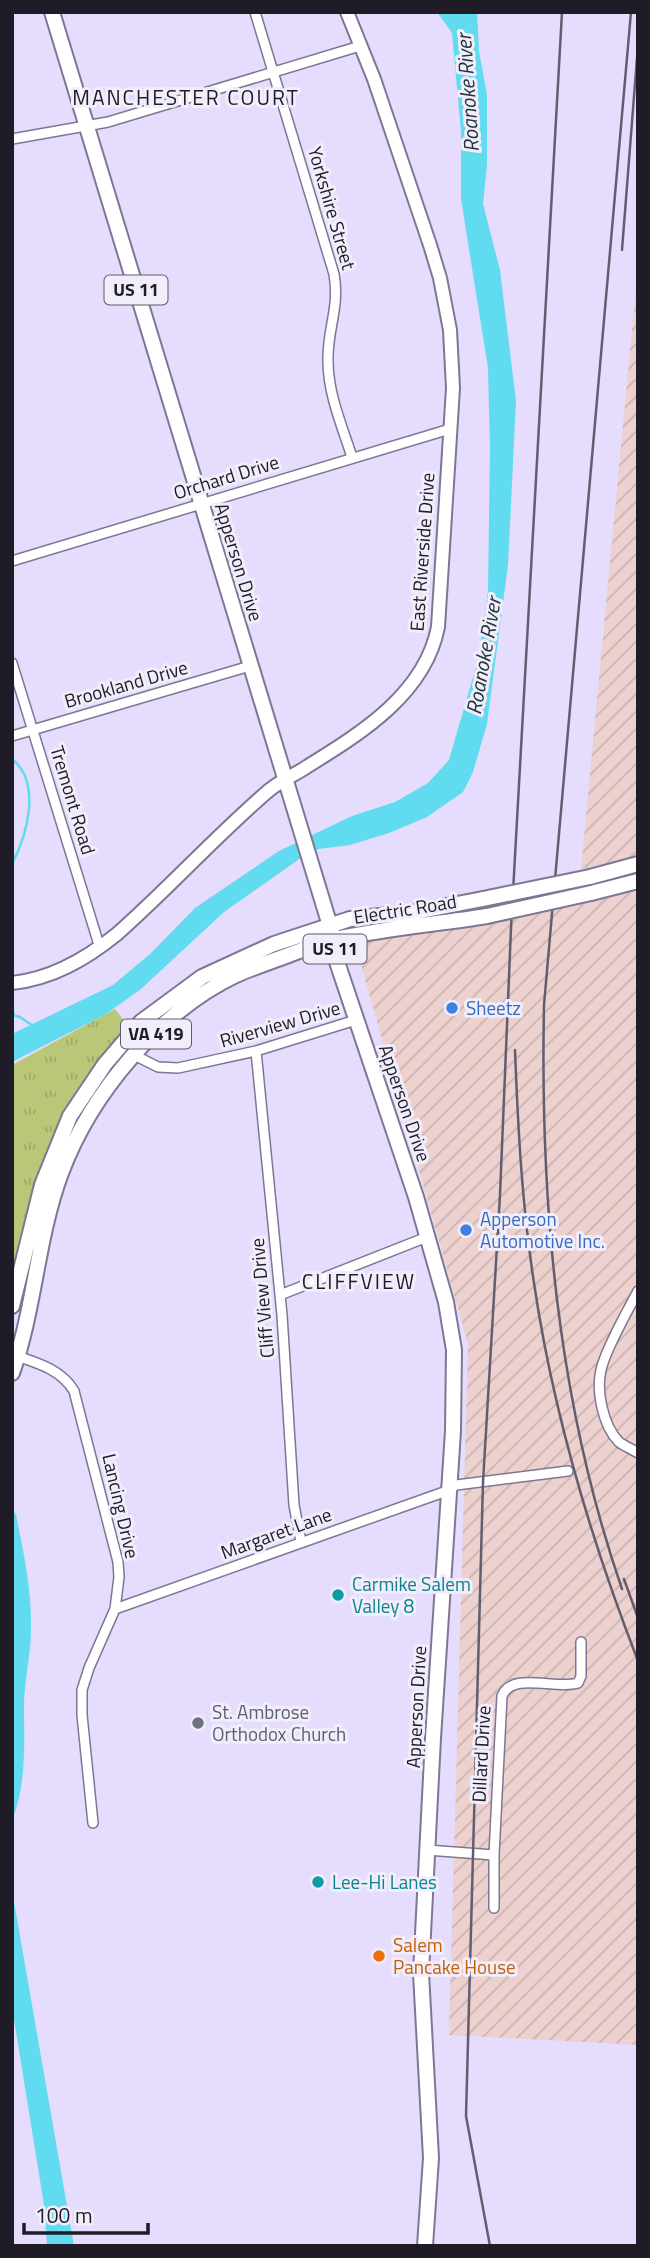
<svg xmlns="http://www.w3.org/2000/svg" width="650" height="2258" font-family="'Titillium Web',sans-serif">
<style>
.industrial{fill:url(#industrial-furrows)}
.grass{fill:url(#grass-tufts)}
.water{fill:#60dbef}
.lines{fill:none;stroke-linecap:round;stroke-linejoin:round}
.stream{stroke:#60dbef;stroke-width:2.5}
.minor-casing{stroke:#7f7694;stroke-width:12}
.tertiary-casing{stroke:#7f7694;stroke-width:16}
.primary-casing{stroke:#7f7694;stroke-width:18}
.minor{stroke:#fff;stroke-width:9}
.tertiary{stroke:#fff;stroke-width:12}
.primary{stroke:#fff;stroke-width:14}
.rail{stroke:#635d70;stroke-width:2.5}
.primary-bridge-casing{stroke:#7f7694;stroke-width:18;stroke-linecap:butt}
.primary-bridge{stroke:#fff;stroke-width:14}
.shop-dot{fill:#3f7fe0;stroke:#f1edfa;stroke-width:2.5}
.culture-dot{fill:#0f9aa8;stroke:#f1edfa;stroke-width:2.5}
.worship-dot{fill:#6b7280;stroke:#f1edfa;stroke-width:2.5}
.food-dot{fill:#e8710a;stroke:#f1edfa;stroke-width:2.5}
.labels{text-anchor:middle;stroke-width:6;stroke-linejoin:round;paint-order:stroke}
.shield{fill:#f1edfa;stroke:#5e5a66;stroke-width:2}
.shield-label{font-size:18px;font-weight:bold;fill:#1f1b27}
.street-label{font-size:19px;fill:#1f1b27;stroke:#f1edfa}
.shop-label{font-size:19px;fill:#366cbe;stroke:#f1edfa;text-anchor:start}
.culture-label{font-size:19px;fill:#0d838f;stroke:#f1edfa;text-anchor:start}
.worship-label{font-size:19px;fill:#5b616d;stroke:#f1edfa;text-anchor:start}
.food-label{font-size:19px;fill:#c56008;stroke:#f1edfa;text-anchor:start}
.water-label{font-size:21px;font-style:italic;fill:#1d3336;stroke:#f1edfa}
.neighbourhood-label{font-size:21px;letter-spacing:2px;fill:#1f1b27;stroke:#f1edfa}
</style>
<defs>
<pattern id="industrial-furrows" width="10" height="10" patternUnits="userSpaceOnUse" patternTransform="scale(1.75)"><rect width="10" height="10" fill="#ecd1ce"/><path d="M-1 1l2-2M0 10L10 0M9 11l2-2" fill="none" stroke="#cab3b1"/></pattern>
<pattern id="grass-tufts" width="24" height="20" patternUnits="userSpaceOnUse" patternTransform="scale(1.75)"><rect width="24" height="20" fill="#bac779"/><path d="M3 7l-1-3M5 7V3M7 7l1-3M15 17l-1-3M17 17v-4M19 17l1-3" fill="none" stroke="#9faa69"/></pattern>
</defs>
<rect width="100%" height="100%" fill="#e6dcfd"/>
<path class="industrial" d="M638 267V856L581 869Z
M638 885V2045L449 2035 468 1344 354 940Z"/>
<path class="grass" d="M115 1009 129 1027 88 1077 12 1280V1065Z"/>
<path class="water" d="M437 12H477L479 51 487 95V165L483 204 500 270 516 401 508 565 487 724 473 772 463 792 427 817 389 833 350 845 318 849 298 860 224 912 141 989 106 1014 12 1062V1034L113 985 150 954 195 908 279 851 352 816 395 802 428 783 449 760 478 660 488 592 490 447 488 368 461 199V131L452 33Z
M12 1508 16 1515C23 1550 31 1585 31 1622 32 1649 25 1676 24 1703 24 1741 27 1784 12 1820Z
M12 1890 74 2246 47 2245 44 2205 12 2007Z"/>
<g class="lines">
<path class="stream" d="M12 759C42 783 27 835 12 864
M12 1006 14 1015
M12 1015 20 1017 33 1026"/>
<g class="minor-casing">
<path id="minor" d="M255 12 334 274C340 308 327 329 328 361 328 394 342 426 352 457
M12 139 108 122 360 46
M12 561 450 429
M12 663 100 948
M12 736 250 666
M256 1051 282 1315 294 1505 301 1542
M134 1055 158 1067 178 1068 256 1051 356 1020
M638 1291C628 1310 605 1350 601 1370 596 1391 603 1426 619 1442 624 1446 632 1449 638 1453
M280 1295 427 1237
M14 1355C37 1363 61 1369 74 1391L118 1562 119 1577 115 1609 89 1668 82 1690V1715L93 1823
M115 1609 444 1492 456 1485 568 1471
M427 1850 494 1855
M494 1908V1855L502 1696C512 1671 556 1690 578 1683L581 1676V1642"/>
</g>
<g class="tertiary-casing">
<path id="tertiary" d="M12 983C52 979 86 959 117 934 169 888 215 837 267 792 279 781 295 775 308 766 361 733 425 694 438 627L453 388 450 330 440 278 430 245 374 79 347 12"/>
</g>
<g class="primary-casing">
<path id="primary" d="M52 12 334 939 337 962 416 1197 446 1302 454 1350 453 1431 433 1738 421 1973 431 2158 425 2246
M590 877 638 864
M591 893 638 881
M12 1306 42 1185 70 1116 105 1064 141 1022 202 977 274 944 350 919 410 913 483 899
M12 1373C35 1308 37 1237 61 1173 91 1093 159 1012 236 975 254 967 273 961 291 954 305 949 320 942 336 939 385 928 437 924 487 916"/>
</g>
<use href="#minor" class="minor"/>
<use href="#tertiary" class="tertiary"/>
<use href="#primary" class="primary"/>
<path class="rail" d="M622 250 637 58
M515 1050C518 1128 522 1206 534 1283 553 1412 591 1540 638 1661
M624 1579 638 1618
M622 1589C557 1401 540 1202 544 1005L631 12
M490 2246 466 2116 483 1482 500 1195 511 928 562 12"/>
<g class="primary-bridge-casing">
<path id="primary-bridge" d="M483 899 590 877
M487 916 591 893"/>
</g>
<use href="#primary-bridge" class="primary-bridge"/>
</g>
<g class="shop-dot">
<circle cx="452" cy="1008" r="7"/>
<circle cx="466" cy="1230" r="7"/>
</g>
<g class="culture-dot">
<circle cx="338" cy="1595" r="7"/>
<circle cx="318" cy="1882" r="7"/>
</g>
<circle class="worship-dot" cx="198" cy="1723" r="7"/>
<circle class="food-dot" cx="379" cy="1956" r="7"/>
<g class="labels">
<g class="shield">
<rect x="104.5" y="275.5" width="63" height="29" rx="5"/>
<rect x="303.5" y="934.5" width="63" height="29" rx="5"/>
<rect x="121" y="1019.5" width="70" height="29" rx="5"/>
</g>
<g class="shield-label">
<text x="136" y="296">US 11</text>
<text x="335" y="955">US 11</text>
<text x="156" y="1040">VA 419</text>
</g>
<g class="street-label">
<text transform="translate(332 208) rotate(74)" y="7">Yorkshire Street</text>
<text transform="translate(226 477) rotate(-17)" y="7">Orchard Drive</text>
<text transform="translate(422 552) rotate(-86)" y="7">East Riverside Drive</text>
<text transform="translate(239 562) rotate(73)" y="7">Apperson Drive</text>
<text transform="translate(126 684) rotate(-16)" y="7">Brookland Drive</text>
<text transform="translate(73 800) rotate(73)" y="7">Tremont Road</text>
<text transform="translate(405 909) rotate(-9)" y="7">Electric Road</text>
<text transform="translate(280 1024) rotate(-16)" y="7">Riverview Drive</text>
<text transform="translate(405 1103) rotate(71)" y="7">Apperson Drive</text>
<text transform="translate(262 1298) rotate(-95)" y="7">Cliff View Drive</text>
<text transform="translate(121 1506) rotate(77)" y="7">Lancing Drive</text>
<text transform="translate(276 1533) rotate(-20)" y="7">Margaret Lane</text>
<text transform="translate(416 1707) rotate(-87)" y="7">Apperson Drive</text>
<text transform="translate(481 1754) rotate(-87)" y="7">Dillard Drive</text>
</g>
<g class="shop-label">
<text x="466" y="1015">Sheetz</text>
<text x="480" y="1226">Apperson<tspan x="480" dy="22">Automotive Inc.</tspan></text>
</g>
<g class="culture-label">
<text x="352" y="1591">Carmike Salem<tspan x="352" dy="22">Valley 8</tspan></text>
<text x="332" y="1889">Lee-Hi Lanes</text>
</g>
<g class="worship-label">
<text x="212" y="1719">St. Ambrose<tspan x="212" dy="22">Orthodox Church</tspan></text>
</g>
<g class="food-label">
<text x="393" y="1952">Salem<tspan x="393" dy="22">Pancake House</tspan></text>
</g>
<g class="water-label">
<text transform="translate(468 93) rotate(-94)" y="7">Roanoke River</text>
<text transform="translate(484 656) rotate(-80)" y="7">Roanoke River</text>
</g>
<g class="neighbourhood-label">
<text x="186" y="105">MANCHESTER COURT</text>
<text x="359" y="1289">CLIFFVIEW</text>
</g>
</g>
<rect width="650" height="2258" fill="none" stroke="#1f1b27" stroke-width="28"/>
<path d="M24 2223v10h124v-10" fill="none" stroke="#1f1b27" stroke-width="3.5"/>
<text x="35" y="2223" font-size="21" fill="#1f1b27" stroke="#f1edfa" stroke-width="5" paint-order="stroke">100 m</text>
</svg>
